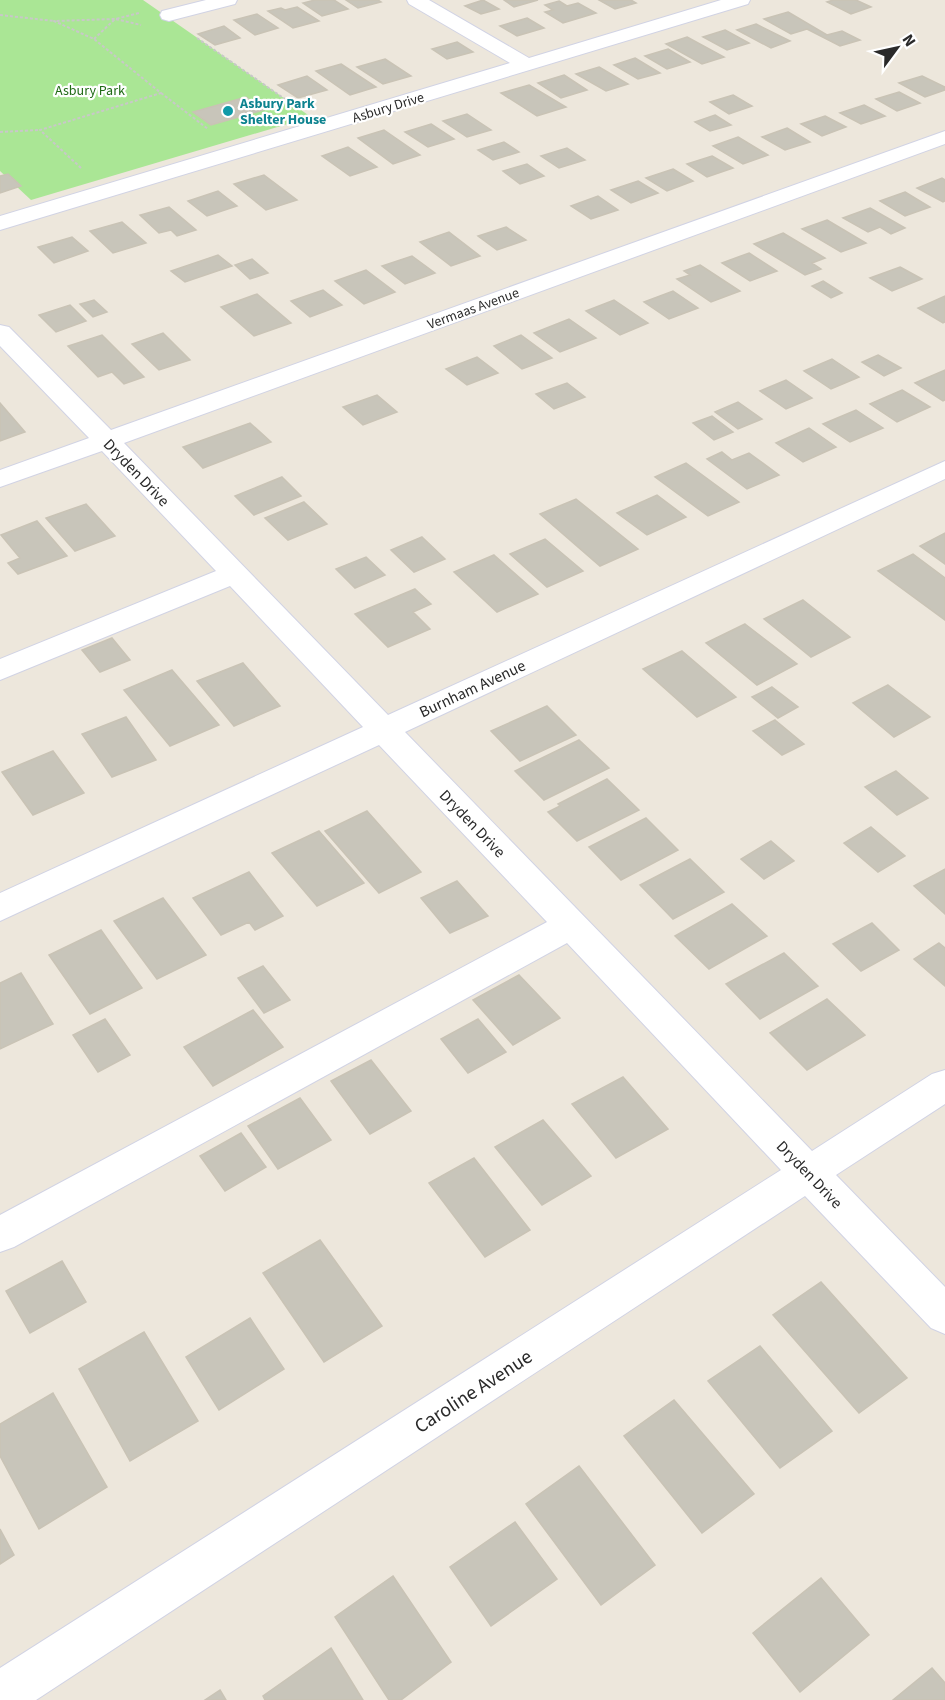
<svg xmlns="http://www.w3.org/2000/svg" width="945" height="1700" font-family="'Source Sans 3',sans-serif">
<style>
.green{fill:#aae695}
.building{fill:#c8c5ba;stroke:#c9c3b5;stroke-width:1.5}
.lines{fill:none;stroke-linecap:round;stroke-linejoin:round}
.minor-casing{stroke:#d1d3e4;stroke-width:2}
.path{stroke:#c8c8c8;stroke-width:2;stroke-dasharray:3 2;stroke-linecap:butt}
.minor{fill:#fff;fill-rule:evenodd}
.culture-dot{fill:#0f9aa8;stroke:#fff;stroke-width:2}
.labels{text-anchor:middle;stroke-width:4.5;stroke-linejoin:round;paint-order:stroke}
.far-park-label{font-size:14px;fill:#216b17;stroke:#fff}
.far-culture-label{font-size:14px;font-weight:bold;fill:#0d838f;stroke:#fff;text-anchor:start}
.far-street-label{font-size:14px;fill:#2a2a2a;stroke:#fff}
.street-label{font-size:16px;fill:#2a2a2a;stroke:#fff}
.near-street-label{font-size:20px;fill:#2a2a2a;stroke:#fff}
</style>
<rect width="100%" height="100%" fill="#ede7dc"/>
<path class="green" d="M0 0H143L311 117 31 200 0 171Z"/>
<path class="building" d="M315 0H334L348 9 322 16 303 3Z
M346 0H378L381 2 358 8Z
M483 0 499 9 481 14 465 6Z
M504 0H538L514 7Z
M599 0H631L636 3 615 9Z
M833 0H856L871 7 851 14 827 2Z
M559 1 567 6 578 3 596 13 563 23 545 12 553 10 545 5Z
M297 7 319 21 293 28 268 11 281 8 285 10Z
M788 12 827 35 842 31 860 40 840 46 807 29 791 34 764 19Z
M257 14 278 28 255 35 234 20Z
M527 18 544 28 517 36 500 26Z
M756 24 790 41 771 48 737 30Z
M224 26 240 38 215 45 198 34Z
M725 30 749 43 727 50 703 37Z
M687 37 724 57 702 64 666 44Z
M457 42 473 52 447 59 432 49Z
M668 49 690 62 667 69 645 56Z
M635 58 660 73 638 79 614 65Z
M385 59 411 76 383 84 357 67Z
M341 64 376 87 350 95 316 71Z
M599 67 628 84 606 91 576 74Z
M564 75 587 90 561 98 538 83Z
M307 76 327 90 298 98 278 85Z
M922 76 945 87V90L925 97 899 83Z
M529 85 566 107 537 116 501 93Z
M899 92 920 103 897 111 876 99Z
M733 95 752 106 729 114 710 102Z
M246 97 263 110 211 125 193 112Z
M864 105 885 116 861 124 840 113Z
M467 114 491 130 467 137 443 121Z
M715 115 731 125 710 131 695 122Z
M825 116 846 127 822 136 801 124Z
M431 124 454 139 428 147 405 132Z
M787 128 810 142 785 150 762 137Z
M384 130 420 155 393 164 358 138Z
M738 137 768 155 743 164 713 146Z
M504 142 519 152 493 160 478 150Z
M348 147 377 167 350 176 322 156Z
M567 148 585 160 559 168 541 156Z
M712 156 733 168 707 177 687 164Z
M527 164 544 176 520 184 503 171Z
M673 169 693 181 667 191 646 178Z
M8 174 21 186 0 193V176Z
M264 175 297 200 266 210 234 184Z
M942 178 945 180V201L943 202 917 188Z
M638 181 658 193 631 203 611 190Z
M218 191 237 206 207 216 188 201Z
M905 192 930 207 905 216 880 201Z
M598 196 618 210 591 219 571 206Z
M169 207 196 230 177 236 171 230 159 233 140 215Z
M870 208 905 228 891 234 880 227 868 232 843 218Z
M827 220 866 243 841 252 802 229Z
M122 222 146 243 113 253 90 231Z
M506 227 526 240 497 250 478 236Z
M449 232 480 256 451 266 420 242Z
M783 233 825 258 812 263 821 269 805 275 754 244Z
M72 237 88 251 54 263 38 247Z
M749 253 777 271 750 281 722 263Z
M218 255 232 266 185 282 171 271Z
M412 256 435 273 405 284 382 266Z
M252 259 268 273 250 279 235 265Z
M700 265 740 291 711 302 677 279 690 275 684 271Z
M900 267 922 279 892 291 870 278Z
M366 270 395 292 364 304 335 281Z
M823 281 842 293 831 298 812 286Z
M323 290 342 305 310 317 291 301Z
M673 291 698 308 669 319 644 302Z
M257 294 291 323 254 336 221 307Z
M945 296V322L943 323 918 308Z
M94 300 107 312 93 317 80 304Z
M614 300 648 323 620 335 586 311Z
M70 305 86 321 56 332 39 315Z
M569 319 596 338 560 352 534 333Z
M163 333 190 360 159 370 132 344Z
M102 335 144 377 124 384 112 372 98 377 68 346Z
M521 335 552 358 522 369 494 346Z
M878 355 901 368 884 376 862 362Z
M477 357 498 373 467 385 446 369Z
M832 359 859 377 831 389 804 371Z
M945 370V400L943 401 915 383Z
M786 380 812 398 786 409 760 391Z
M567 383 585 397 554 409 536 394Z
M902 390 930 407 897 422 870 404Z
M377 395 397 412 363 425 343 407Z
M738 402 762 419 738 429 715 412Z
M0 403 25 432 0 441Z
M856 410 883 428 850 442 823 424Z
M712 416 733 432 714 440 693 423Z
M250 423 271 442 203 468 183 447Z
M809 428 836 447 803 462 776 443Z
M722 452 732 460 749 453 779 475 747 489 707 459Z
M686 463 739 502 708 516 655 477Z
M282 477 301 496 254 515 235 496Z
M657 495 686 517 647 535 617 513Z
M576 499 638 549 600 566 540 514Z
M304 502 327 524 288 540 265 518Z
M86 504 115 536 75 551 46 518Z
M37 521 67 556 18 574 8 563 20 558 1 535Z
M945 533V564L920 546Z
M422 537 445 559 414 572 391 550Z
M545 539 583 571 547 587 510 554Z
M913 554 945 578V620L878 571Z
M494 555 538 594 497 612 454 572Z
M366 557 385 575 355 588 336 569Z
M415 589 431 604 413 612 430 629 388 647 355 614Z
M803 600 850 637 811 657 764 619Z
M745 624 797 664 757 685 706 643Z
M112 638 130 660 100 672 82 650Z
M682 651 736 697 697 717 643 669Z
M243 663 280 706 234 726 197 681Z
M172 670 219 725 170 746 124 690Z
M888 685 930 717 894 737 853 703Z
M772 687 798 707 778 718 752 697Z
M547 706 576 735 520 761 491 731Z
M126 717 156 760 112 777 82 734Z
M775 720 804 744 782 755 753 731Z
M579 740 609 768 544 800 515 771Z
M53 751 84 793 33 815 2 772Z
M896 771 928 798 897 815 865 787Z
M607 779 639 810 577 841 548 812 560 806 558 804Z
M367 811 421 872 379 893 325 831Z
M646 818 678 850 621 880 589 847Z
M871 827 905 856 878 872 844 843Z
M319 831 364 883 317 906 272 853Z
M771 841 794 861 764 879 741 859Z
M690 859 724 892 673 919 640 885Z
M945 869V914L914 886Z
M249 872 283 916 255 930 249 922 221 935 193 898Z
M457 881 488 916 450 933 421 898Z
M163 898 206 955 157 979 114 921Z
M732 904 767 936 709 969 675 936Z
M872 923 899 950 861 971 833 944Z
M101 930 142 988 90 1014 49 955Z
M939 943 945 948V986L914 959Z
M784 953 818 986 760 1019 726 984Z
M263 966 290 1000 264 1013 238 978Z
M21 973 53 1024 0 1049V983Z
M519 975 560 1018 513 1045 473 1000Z
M827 999 865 1035 807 1070 770 1033Z
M253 1010 283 1047 213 1086 184 1047Z
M105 1019 130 1055 98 1072 73 1035Z
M478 1019 506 1052 468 1073 441 1039Z
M371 1060 411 1111 370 1134 331 1081Z
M623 1077 668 1129 616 1158 572 1104Z
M300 1098 331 1140 278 1169 248 1126Z
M543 1120 591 1176 542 1205 495 1147Z
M241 1133 266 1167 225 1191 200 1156Z
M474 1158 530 1230 485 1257 429 1183Z
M320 1240 382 1326 324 1362 263 1273Z
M62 1261 86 1302 30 1333 6 1291Z
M821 1282 907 1378 859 1413 773 1315Z
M250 1318 284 1369 219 1410 186 1357Z
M144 1332 198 1421 130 1461 79 1369Z
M760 1346 832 1431 780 1468 708 1381Z
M53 1393 107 1487 39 1529 0 1456V1424Z
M674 1400 754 1494 702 1533 624 1436Z
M579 1466 655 1565 601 1605 526 1504Z
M515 1522 557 1579 491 1626 450 1567Z
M0 1529 14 1555 0 1564Z
M393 1576 451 1662 401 1700H389L335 1617Z
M821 1578 869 1635 800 1692 753 1633Z
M331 1648 363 1700H265L263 1696Z
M932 1668 945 1683V1700H893Z
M220 1690 226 1700H205Z"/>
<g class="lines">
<g class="minor-casing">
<path id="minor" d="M206 0H237L235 4 169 21 162 19 160 15 162 11Z
M407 0H429L529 58 721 0H750L748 4 0 230V216L510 63 409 4Z
M945 131V144L124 443 388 715 945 461V479L405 732 812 1151 932 1074 945 1070V1104L836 1175 945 1287V1334L931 1328 805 1196 36 1700H0V1668L781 1170 567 943 14 1247 0 1252V1215L547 922 379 745 0 921V893L363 727 230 586 0 680V659L216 571 102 451 0 487V470L89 438 0 346V325L9 327 111 430Z"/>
</g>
<path class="path" d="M0 15 54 21
M197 38 292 104
M94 39 115 19 141 25
M161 93 208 129
M0 132 40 130
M81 168 40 130 161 93 94 39 54 21 115 19 139 13"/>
<use href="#minor" class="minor"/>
</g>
<circle class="culture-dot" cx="228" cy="111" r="6"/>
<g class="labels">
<g class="far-park-label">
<text x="90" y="95">Asbury Park</text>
</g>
<g class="far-culture-label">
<text x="240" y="108">Asbury Park<tspan x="240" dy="16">Shelter House</tspan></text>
</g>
<g class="far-street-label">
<text transform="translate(388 107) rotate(-17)" y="5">Asbury Drive</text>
<text transform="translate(473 308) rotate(-20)" y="5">Vermaas Avenue</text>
</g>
<g class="street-label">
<text transform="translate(137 472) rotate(46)" y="6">Dryden Drive</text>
<text transform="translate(472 688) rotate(-25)" y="6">Burnham Avenue</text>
<text transform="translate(473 823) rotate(46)" y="6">Dryden Drive</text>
<text transform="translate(810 1174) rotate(46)" y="6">Dryden Drive</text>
</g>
<g class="near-street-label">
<text transform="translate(473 1391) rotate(-33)" y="7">Caroline Avenue</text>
</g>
</g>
<g transform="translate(897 48) rotate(57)" stroke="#ffffff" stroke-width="4.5" paint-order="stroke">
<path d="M0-4.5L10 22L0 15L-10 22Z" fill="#2a2a2a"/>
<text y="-9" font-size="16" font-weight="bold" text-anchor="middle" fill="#2a2a2a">N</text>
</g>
</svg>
